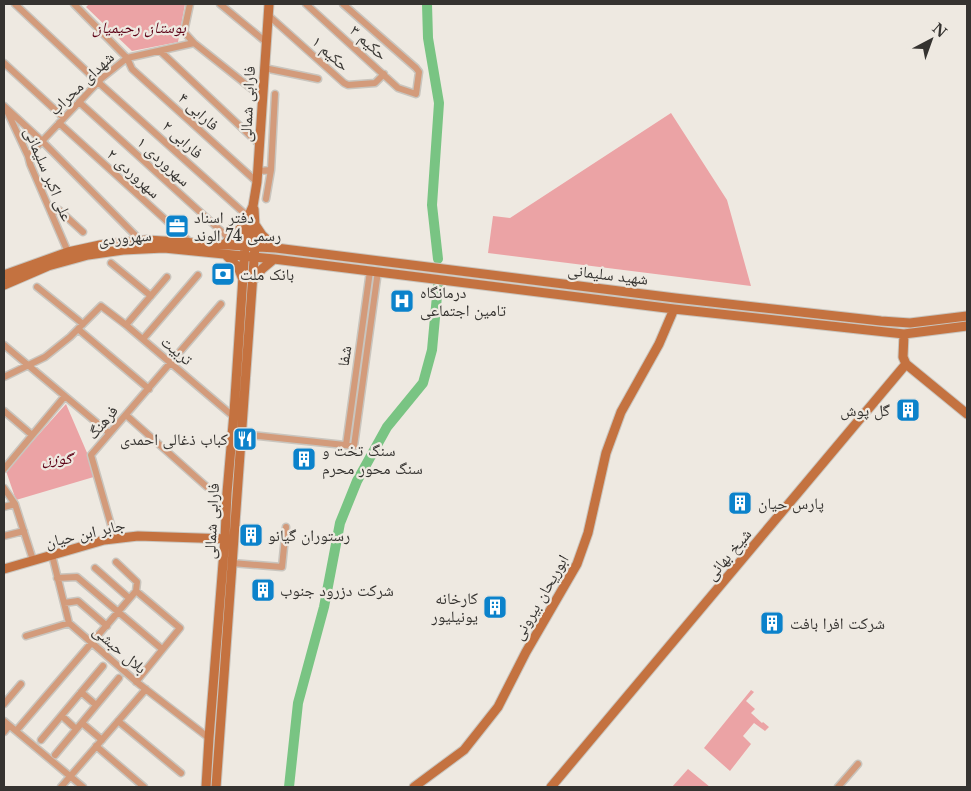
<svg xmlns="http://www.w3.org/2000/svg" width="971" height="791" font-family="'Libre Baskerville','Noto Naskh Arabic',serif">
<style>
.green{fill:#eba3a5}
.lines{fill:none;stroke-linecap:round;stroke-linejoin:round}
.river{stroke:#79c483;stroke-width:10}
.street-casing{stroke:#c9c5be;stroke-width:9}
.secondary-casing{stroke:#c9c5be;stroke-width:11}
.street{stroke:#d39b7b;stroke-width:6}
.secondary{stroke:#c47240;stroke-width:9}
.labels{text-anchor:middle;stroke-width:4.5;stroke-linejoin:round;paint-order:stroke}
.park-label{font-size:16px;font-style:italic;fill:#5c0216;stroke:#eee9e1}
.street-label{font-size:16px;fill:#353330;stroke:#eee9e1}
.poi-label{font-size:16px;fill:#353330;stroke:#eee9e1;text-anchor:start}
</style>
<rect width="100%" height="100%" fill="#eee9e1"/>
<path class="green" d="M89 4H185L178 42 132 51 86 7Z
M671 113 727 200 751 286 488 253 493 216 510 218Z
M66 404 97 476 16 500 6 471Z
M751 690 754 692 746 701 755 709 751 713 762 723 763 722 769 727 765 731 754 723 743 736 751 744 730 771 704 748Z
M688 769 710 787H672Z"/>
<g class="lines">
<path class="river" d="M427 4 428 38 439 103 432 205 438 259
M289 787 298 703 324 607 340 523 357 481 387 427 423 383 432 350 438 285"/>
<g class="street-casing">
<path id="street" d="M15 4 98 82 244 213 249 215
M74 4 127 58 132 69 257 182
M190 4 184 32 194 43 262 97
M220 4 266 42
M306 4 398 88 416 94 419 72 416 68 343 4
M268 15 344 83 348 85 375 83 384 74
M160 51 259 144
M4 63 64 118
M264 68 318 79
M79 102 231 240
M4 106 42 141 140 240
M7 111 28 156 30 164 68 252
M59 123 191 243
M28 156 102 78 127 58 194 43
M271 170 275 94
M258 171 271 170 266 199
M51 213 59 210 83 232
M111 263 151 296
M37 287 83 324
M126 325 167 277
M78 329 149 389
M143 339 198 275
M4 345 109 433
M4 377 45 357 70 337 101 306 126 325 234 417
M4 411 32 435
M126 415 207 487
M241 434 354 446 378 271
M346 445 370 271
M4 469 65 396
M4 488 15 504 33 560
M4 507 15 504
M4 536 24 531
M115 539 91 455 221 304
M52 555 69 623 139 684 209 738
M116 562 137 582 136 591
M232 563 282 567 286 527
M95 568 129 598
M57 578 77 577 162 649
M64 603 78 601 107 626
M26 636 69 623
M81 692 96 705
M4 704 21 684
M62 716 76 729
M4 721 83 787
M118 721 181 773
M82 723 102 740
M16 731 136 591 180 628 136 682
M4 732 9 726
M41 740 103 666
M96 746 144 787
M55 755 119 678
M61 787 146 689
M838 787 858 764"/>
</g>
<g class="secondary-casing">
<path id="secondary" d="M256 226 262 235 276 248
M225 244 248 221
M226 255 238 267 242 277
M4 275 68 252 100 245 147 240 276 248 675 298 881 321 910 323 967 316
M252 282 262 269 274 259
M4 285 48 266 88 255 123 250 164 248 274 259 674 309 904 334 967 326
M904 334 903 357 906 364 967 414
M4 569 104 540 138 536 229 539
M206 787 209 738 225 538 227 493 234 413 245 246 249 215 253 206 257 182 269 4
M216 787 255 246V226L254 209
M414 787 464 750 498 707 526 652 577 564 588 533 606 453 621 412 659 344 674 309
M551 787 906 364"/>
</g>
<use href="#street" class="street"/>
<use href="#secondary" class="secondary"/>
</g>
<defs>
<g id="office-square" transform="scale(1.25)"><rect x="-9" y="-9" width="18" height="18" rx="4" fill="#0b82cb" stroke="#eee9e1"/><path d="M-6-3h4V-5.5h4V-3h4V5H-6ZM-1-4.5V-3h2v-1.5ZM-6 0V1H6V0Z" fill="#fff"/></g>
<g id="bank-square" transform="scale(1.25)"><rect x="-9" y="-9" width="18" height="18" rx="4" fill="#0b82cb" stroke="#eee9e1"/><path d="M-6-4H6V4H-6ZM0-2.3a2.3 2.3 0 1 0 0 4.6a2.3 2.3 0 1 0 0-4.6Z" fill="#fff"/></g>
<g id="hospital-square" transform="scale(1.25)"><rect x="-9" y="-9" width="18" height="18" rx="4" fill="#0b82cb" stroke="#eee9e1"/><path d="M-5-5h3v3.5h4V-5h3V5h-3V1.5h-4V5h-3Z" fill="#fff"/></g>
<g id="building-square" transform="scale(1.25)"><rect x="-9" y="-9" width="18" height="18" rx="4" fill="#0b82cb" stroke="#eee9e1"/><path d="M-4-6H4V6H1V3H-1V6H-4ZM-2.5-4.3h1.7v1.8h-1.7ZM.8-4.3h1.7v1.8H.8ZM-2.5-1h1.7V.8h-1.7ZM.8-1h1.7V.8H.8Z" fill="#fff"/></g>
<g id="restaurant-square" transform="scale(1.25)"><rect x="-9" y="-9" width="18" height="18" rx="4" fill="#0b82cb" stroke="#eee9e1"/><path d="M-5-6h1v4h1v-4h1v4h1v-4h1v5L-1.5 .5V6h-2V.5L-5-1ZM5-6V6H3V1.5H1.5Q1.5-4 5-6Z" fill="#fff"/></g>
</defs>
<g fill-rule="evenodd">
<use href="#office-square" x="177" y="226"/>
<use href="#bank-square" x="223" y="274"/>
<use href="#hospital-square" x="402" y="301"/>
<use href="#building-square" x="908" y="410"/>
<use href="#restaurant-square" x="245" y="439"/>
<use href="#building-square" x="304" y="459"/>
<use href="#building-square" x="740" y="503"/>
<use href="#building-square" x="251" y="535"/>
<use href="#building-square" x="263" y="590"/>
<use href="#building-square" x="495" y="607"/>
<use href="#building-square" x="772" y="623"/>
</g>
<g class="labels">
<g class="park-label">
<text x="139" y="33">بوستان رحیمیان</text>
<text x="57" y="464">گوزن</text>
</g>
<g class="street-label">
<text transform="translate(369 42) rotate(42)" y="6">حکیم ۳</text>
<text transform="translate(331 53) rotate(42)" y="6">حکیم ۱</text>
<text transform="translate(81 83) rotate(-44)" y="6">شهدای محراب</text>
<text transform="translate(247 104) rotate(-87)" y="6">فارابی شمالی</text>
<text transform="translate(199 111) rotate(42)" y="6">فارابی ۴</text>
<text transform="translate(183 139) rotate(42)" y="6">فارابی ۲</text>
<text transform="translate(164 161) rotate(42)" y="6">سهروردی ۱</text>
<text transform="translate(134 173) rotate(42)" y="6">سهروردی ۲</text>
<text transform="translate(49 174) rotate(67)" y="6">علی اکبر سلیمانی</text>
<text transform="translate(125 237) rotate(-5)" y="6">سهروردی</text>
<text transform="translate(608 274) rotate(7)" y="6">شهید سلیمانی</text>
<text transform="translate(177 350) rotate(40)" y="6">تربیت</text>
<text transform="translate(344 356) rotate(-82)" y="6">شفا</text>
<text transform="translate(102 422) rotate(-50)" y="6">فرهنگ</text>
<text transform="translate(211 521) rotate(-87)" y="6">فارابی شمالی</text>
<text transform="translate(85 533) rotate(-13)" y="6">جابر ابن حیان</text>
<text transform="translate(728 554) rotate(-50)" y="6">شیخ بهائی</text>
<text transform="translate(540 597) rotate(-60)" y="6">ابوریحان بیرونی</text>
<text transform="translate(120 649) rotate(41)" y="6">بلال حبشی</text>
</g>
<g class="poi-label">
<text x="194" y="223">دفتر اسناد<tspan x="194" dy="18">رسمی 74 الوند</tspan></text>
<text x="240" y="280">بانک ملت</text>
<text x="420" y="298">درمانگاه<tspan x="420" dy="18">تامین اجتماعی</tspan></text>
<text x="890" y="416" text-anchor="end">گل پوش</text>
<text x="228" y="445" text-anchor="end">کباب ذغالی احمدی</text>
<text x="322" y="456">سنگ تخت و<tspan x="322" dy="18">سنگ محور محرم</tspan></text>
<text x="758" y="509">پارس حیان</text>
<text x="268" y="541">رستوران گیانو</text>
<text x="280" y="596">شرکت دزرود جنوب</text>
<text x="478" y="604" text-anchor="end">کارخانه<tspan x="478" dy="18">یونیلیور</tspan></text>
<text x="790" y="629">شرکت افرا بافت</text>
</g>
</g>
<rect width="971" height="791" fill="none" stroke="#353330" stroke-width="10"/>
<g transform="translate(931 40) rotate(41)" stroke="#eee9e1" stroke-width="4" paint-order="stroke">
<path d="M0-4L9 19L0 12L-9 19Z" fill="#353330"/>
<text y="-8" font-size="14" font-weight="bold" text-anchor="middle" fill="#353330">N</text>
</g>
</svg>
